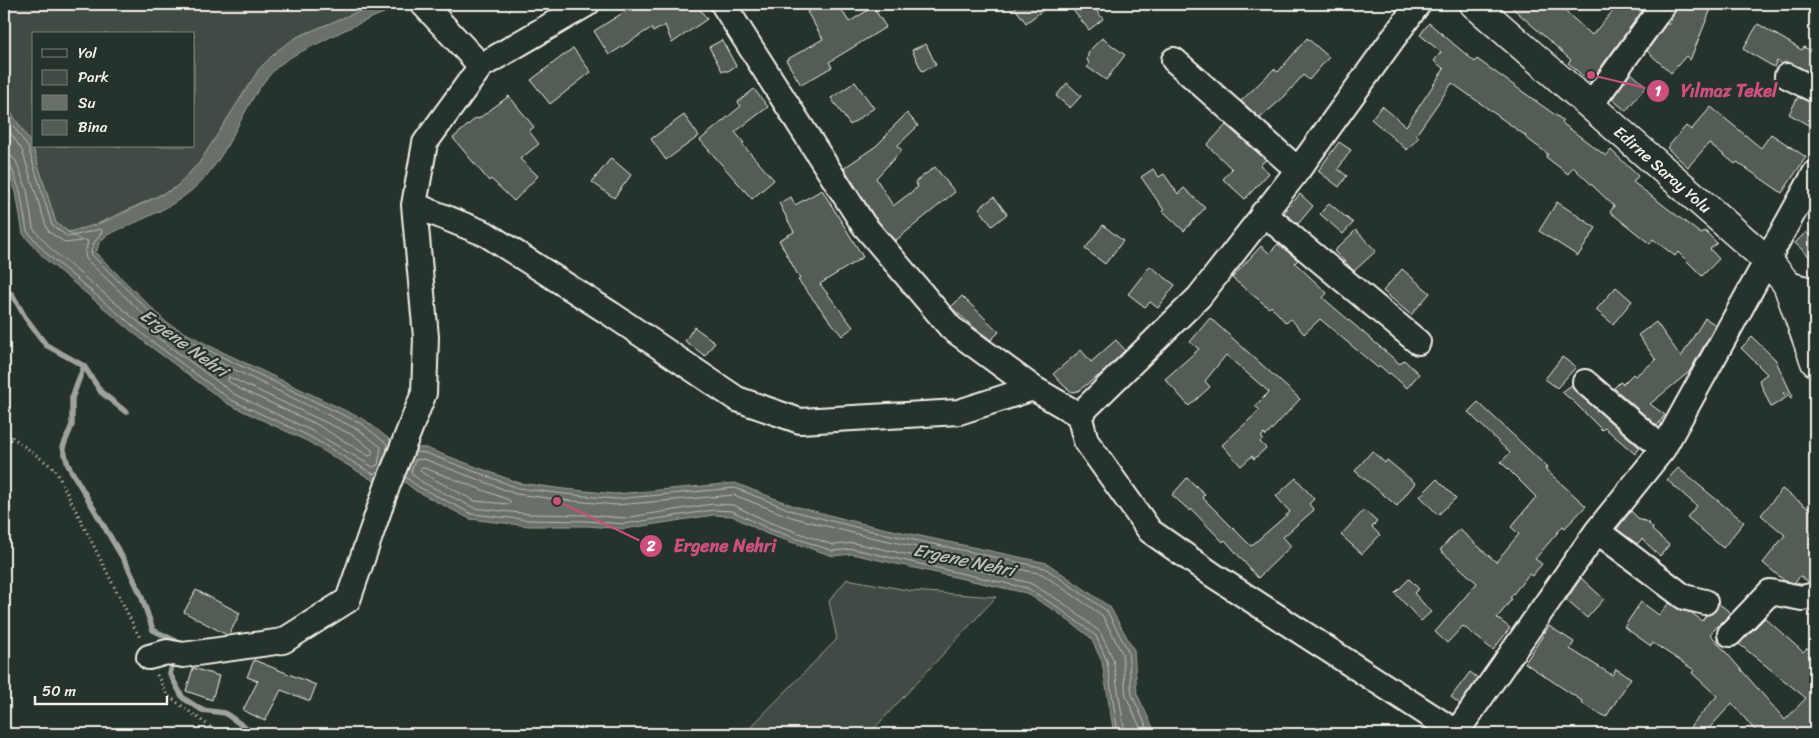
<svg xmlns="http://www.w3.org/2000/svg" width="1819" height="738" font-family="Sriracha,sans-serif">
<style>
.green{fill:#414b45;stroke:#9a9e96;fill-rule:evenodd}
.water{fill:#676f68;stroke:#9fa39b}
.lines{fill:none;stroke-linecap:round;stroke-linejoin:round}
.shore{stroke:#bcbdb5;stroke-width:1}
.stream{stroke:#9fa39b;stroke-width:5.5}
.building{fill:#525c55;stroke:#f4f1e8}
.minor-casing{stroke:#f4f1e8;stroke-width:28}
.major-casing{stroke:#f4f1e8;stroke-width:31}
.path{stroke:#f4f1e8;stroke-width:3;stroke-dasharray:1 4;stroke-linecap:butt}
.minor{stroke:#26332d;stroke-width:24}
.major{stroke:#26332d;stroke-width:28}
.labels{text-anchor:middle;stroke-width:4.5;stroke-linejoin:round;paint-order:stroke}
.street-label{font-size:16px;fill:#f4f1e8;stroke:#26332d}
.water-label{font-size:18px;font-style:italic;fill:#bcbdb5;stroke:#26332d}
.leader{fill:none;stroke:#ce4e7e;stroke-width:2}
.callout-dot{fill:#ce4e7e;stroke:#26332d;stroke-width:2}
.mark-label{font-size:15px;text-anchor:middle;font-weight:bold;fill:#fff}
.callout-label{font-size:18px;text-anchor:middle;font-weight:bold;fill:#ce4e7e;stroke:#26332d;stroke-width:4.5;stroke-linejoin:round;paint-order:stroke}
</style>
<rect width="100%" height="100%" fill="#26332d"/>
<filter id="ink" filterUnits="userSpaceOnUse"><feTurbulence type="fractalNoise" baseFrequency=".02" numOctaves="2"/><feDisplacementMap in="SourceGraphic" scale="10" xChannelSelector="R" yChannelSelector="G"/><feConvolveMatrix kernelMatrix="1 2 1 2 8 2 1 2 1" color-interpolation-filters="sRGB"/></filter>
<g filter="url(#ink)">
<path class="green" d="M4 4H376L297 37 199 163 175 188 95 225 69 232 56 223 32 145 10 111 4 106ZM34 34H194V146H34Z
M847 579 912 591 996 597 869 734H744L837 639 829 601Z"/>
<path class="water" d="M376 4H405C376 16 347 28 319 43 303 51 287 57 274 70 245 100 234 144 207 175 181 206 142 219 107 235L99 243 97 251 69 232 95 225 113 218 175 188 199 163 259 69 279 49 297 37Z
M4 106 10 111 32 145 56 223 97 254 167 323 212 347 365 420 394 443 388 472 374 481 307 441 228 404 147 344 45 259 23 234 16 192 4 160Z
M408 447 426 448 519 483 564 489 616 494 735 483 794 506 864 524 1047 563 1110 607 1134 650 1137 694 1156 734H1114L1102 662 1091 638 1057 612 1026 593 852 554 833 556 767 534 732 516 713 515 624 529 588 526H529L470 519 416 491 398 477Z"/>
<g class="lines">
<path class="shore" d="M4 113 28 147 52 225 68 237 101 229 102 232C97 239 89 247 92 255L165 327 210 351 362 424 387 444V450
M4 123 22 150 46 226 49 232 66 243 87 240C89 247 82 252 87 260L162 332 208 357 359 430 381 447 378 465 373 467 312 431 234 394 154 335 53 251 33 228 27 190 16 161 11 156 4 154
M4 161 10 164 20 191 27 231 48 255 150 340 231 400 309 436 373 474 379 472
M229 377 355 436 372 450V455L369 456 316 424 238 388 228 381Z
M415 452 426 453 518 488 564 494 616 499 735 488 793 511 863 529 1045 568 1107 611 1128 651 1132 695 1150 734
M422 467 509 500 511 503 508 504 475 501 426 475 420 471Z
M405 477 419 487 472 514 529 520 588 521 624 524 713 510 732 511 769 529 833 551 853 549 1027 588 1059 608 1096 636 1107 661 1118 734
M1125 734 1113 659 1100 632 1063 603 1030 583 961 566 854 543 833 545 771 523 733 505 712 504 624 518 588 515 530 514 474 508 422 482 412 474 411 472 415 460 424 459 516 494 563 500 616 505 734 495 791 517 861 535 1042 574 1102 615 1122 653 1126 696 1143 734"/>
<path class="stream" d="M4 291 12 294 25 317 46 345 84 366 101 392 126 412
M84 366 72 398V425L63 447 68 465 128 567 141 595 153 630 180 643 178 647
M174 658 170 674 183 698 202 710 225 713 254 734"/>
</g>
<path class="building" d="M637 4H696L707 19 672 43 665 25 653 32 651 28 609 55 594 31Z
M821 4H838L849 22 873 7 886 27 829 62 832 67 801 85 786 60 823 39 807 12Z
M1012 4H1051L1026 23Z
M1068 4H1091L1103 19 1089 30Z
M1508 4H1557L1592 35 1619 4H1641L1645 7 1590 82 1568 63 1571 60Z
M1678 4H1713L1690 60 1686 56 1671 73 1647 51 1667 23 1669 25Z
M1429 23 1475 62 1477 59 1551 112 1564 121 1562 123 1606 156 1611 150 1638 176 1633 182 1701 234 1705 231 1717 243 1710 249 1719 259 1702 276 1678 252 1675 256 1653 239 1650 244 1610 212 1614 206 1573 167 1568 174 1546 157 1548 154 1525 137 1526 136 1452 83 1416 135 1419 137 1407 150 1371 119 1382 106 1406 126 1444 69 1434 61 1441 52 1420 35Z
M1758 24 1802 50 1804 47 1815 54V75L1793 64 1787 62 1782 64 1777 61 1774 67 1743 49Z
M1102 38 1125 55 1106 80 1087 67 1089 64 1087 59 1089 51Z
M1307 38 1329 57 1309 80 1303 75 1285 96 1260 118 1241 101 1274 69 1278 72Z
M722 40 736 66 728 71H722L709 47Z
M926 44 936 65 922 71 912 50Z
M573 48 591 72 550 104 531 80Z
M1631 73 1646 86 1626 111 1612 99Z
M855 82 874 108 850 125 831 98Z
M1067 83 1081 96 1070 108 1056 96Z
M754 89 768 107 735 132 744 143 742 144 774 180 752 199 700 140 741 106 738 102Z
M509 96 534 127 529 131 539 144 520 159 538 176 514 201 491 179 489 181 453 138 476 118 478 119Z
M1798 97 1815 104V129L1789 114Z
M1711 107 1761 148 1771 134 1806 157 1782 193 1737 162 1735 164 1709 143 1688 167 1667 148 1686 126 1691 130Z
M907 113 918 126 897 146 902 150 876 178 893 206 918 187 915 182 935 167 955 192 895 241 874 216 844 168 876 146 888 134 887 133Z
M684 115 699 136 666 160 651 139Z
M1226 125 1266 160 1260 165 1269 173 1245 199 1223 179 1232 169 1207 145Z
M1339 142 1351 150 1338 169 1347 176 1339 187 1318 171Z
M611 158 631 175 614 198 592 182Z
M1153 169 1159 177 1164 174 1178 194 1184 188 1205 208 1184 231 1163 211 1164 210 1141 177Z
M822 190 863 257 820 284 853 327 842 336 798 280 800 279 779 240 794 232 779 203 791 197 795 205Z
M1300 194 1313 206 1298 224 1284 213Z
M994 197 1007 214 992 226 979 208Z
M1557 202 1596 228 1578 256 1539 231Z
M1329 203 1353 223 1343 234 1320 214Z
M1103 225 1123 241 1105 264 1085 249Z
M1356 230 1376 251 1354 271 1334 251Z
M1806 232 1815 241V262L1795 243Z
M1278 244 1298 260 1295 263 1327 293 1323 298 1400 364 1404 360 1419 374 1407 388 1390 373 1389 374 1380 366 1378 368 1320 319 1304 334 1291 319 1286 323 1271 306 1269 308 1232 278 1261 246 1269 253Z
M1150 266 1175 285 1158 308 1150 302 1145 307 1128 294Z
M1402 269 1430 293 1411 315 1383 291Z
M1616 287 1632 301 1613 324 1596 310Z
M962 296 999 332 991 340 971 325 951 307Z
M1210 318 1300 399 1266 436 1264 434 1261 437 1263 439 1260 442 1266 448 1254 459 1252 456 1241 466 1222 445 1260 410 1255 406 1269 392 1226 355 1205 381 1210 387 1189 406 1165 379 1199 349 1190 342Z
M1705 318 1716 325 1689 372 1650 404 1665 415 1657 426 1614 388 1620 382 1623 384 1633 374 1635 376 1656 360 1638 335 1656 322 1681 357Z
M694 327 715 342 705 356 685 341Z
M1752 337 1775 359 1793 397 1791 398 1785 392 1783 393 1787 397 1771 407 1759 380 1767 374 1741 348Z
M1116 340 1125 350 1105 371 1078 391 1072 392 1064 386 1053 374 1081 350 1091 362Z
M1562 357 1576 367 1557 388 1545 379Z
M1572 385 1576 392 1640 448 1635 454 1605 428 1602 430 1574 402 1562 392Z
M1478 402 1547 467 1545 469 1586 506 1565 528 1563 526 1535 559 1542 564 1532 576 1529 574 1510 598 1512 599 1497 618 1510 628 1493 650 1463 626 1447 643 1435 632 1477 583 1440 550 1459 529 1496 562 1519 534 1511 527 1536 497 1501 462 1510 453 1468 412Z
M1372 451 1385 463 1387 460 1415 483 1397 506 1355 471Z
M1678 468 1744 522 1723 548 1687 517 1697 506 1667 480Z
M1187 478 1205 494 1202 497 1251 546 1290 512 1276 496 1296 478 1314 499 1309 504 1314 510 1283 537 1291 546 1258 578 1225 540 1223 542 1191 509 1190 511 1172 495Z
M1437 479 1456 498 1438 515 1420 496Z
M1782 489 1815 513V582H1809L1800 576 1795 583 1785 581 1763 563 1785 535 1761 515Z
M1364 510 1377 522 1372 527 1380 535 1362 554 1341 535Z
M1631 511 1640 520 1646 521 1653 528 1652 530 1669 545 1660 556 1642 539 1637 544 1617 529Z
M1581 578 1604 599 1587 618 1566 600Z
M1409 579 1419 589 1414 593 1431 612 1421 621 1395 593Z
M196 590 240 613 229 635H227L184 612Z
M1641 602 1659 615 1669 603 1680 610 1692 613 1702 621 1706 615 1715 611 1718 603 1731 613 1710 634 1785 720 1806 698 1739 644 1765 618 1803 652 1807 648 1815 656V734H1758L1732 703 1704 734H1684L1717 696 1692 673 1694 670 1653 643 1651 646 1624 627Z
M1549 626 1574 642 1570 649 1612 675 1616 669 1631 678 1606 717 1581 703 1582 701 1525 663Z
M254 660 316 685 310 701 281 690 265 721 243 710 258 681 247 677Z
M193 668 219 676 212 700 186 691Z
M1470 672 1478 678 1460 704 1451 697Z"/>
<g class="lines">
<g class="minor-casing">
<path id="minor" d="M423 4 481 66
M723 4 863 224 951 328 1033 388 1079 415 1086 441 1150 531 1213 575 1459 734
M1174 60 1298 170
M1787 76 1815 90
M1590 106 1664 4
M414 205 486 234 611 314 737 399 800 421 959 412 1033 388
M1263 213 1418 342
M1787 284 1815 291
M1585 382 1663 449
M1079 415 1199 297 1298 170 1418 4
M1597 531 1684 597 1705 602
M1730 634 1770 592 1802 598 1815 595
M149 657 167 652 183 655 283 641 348 600 388 484 424 393 426 337 414 205 425 143 481 66 587 4
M1456 733 1597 531 1663 449 1815 173"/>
</g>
<g class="major-casing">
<g id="major">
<path id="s1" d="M1474 4 1768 261 1787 284 1815 362"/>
</g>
</g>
<path class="path" d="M4 431 55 469 141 640
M157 675 167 695 220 734"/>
<use href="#minor" class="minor"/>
<use href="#major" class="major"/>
</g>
</g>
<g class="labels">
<g class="street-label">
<text dy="6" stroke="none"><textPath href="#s1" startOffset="251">Edirne Saray Yolu</textPath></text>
</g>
<g class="water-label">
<text transform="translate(184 343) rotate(36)" y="6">Ergene Nehri</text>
<text transform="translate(964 560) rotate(12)" y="6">Ergene Nehri</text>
</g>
</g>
<path class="leader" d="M1591 75L1658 91M557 501L651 546"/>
<g class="callout-dot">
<circle cx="1591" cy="75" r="5"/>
<circle cx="557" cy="501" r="5"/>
<circle cx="1658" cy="91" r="12"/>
<circle cx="651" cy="546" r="12"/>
</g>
<g class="mark-label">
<text x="1658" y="96">1</text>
<text x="651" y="551">2</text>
</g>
<g class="callout-label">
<text x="1729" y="97">Yılmaz Tekel</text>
<text x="725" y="552">Ergene Nehri</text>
</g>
<rect width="1819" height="738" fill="none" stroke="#26332d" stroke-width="20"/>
<rect x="10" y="10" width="1799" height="718" fill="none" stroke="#f4f1e8" stroke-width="2" filter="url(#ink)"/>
<rect x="32" y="32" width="162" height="115" fill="#26332d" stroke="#787f78"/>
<rect x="42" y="49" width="25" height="8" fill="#26332d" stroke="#787f78"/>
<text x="78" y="58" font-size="15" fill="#f4f1e8">Yol</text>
<rect x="42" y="70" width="25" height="15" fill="#414b45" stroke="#787f78"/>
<text x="78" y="82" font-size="15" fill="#f4f1e8">Park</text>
<rect x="42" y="95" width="25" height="15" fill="#676f68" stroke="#787f78"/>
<text x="78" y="108" font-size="15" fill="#f4f1e8">Su</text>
<rect x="42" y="120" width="25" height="15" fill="#525c55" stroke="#787f78"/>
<text x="78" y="132" font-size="15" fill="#f4f1e8">Bina</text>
<path d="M35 696v8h132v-8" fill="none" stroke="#f4f1e8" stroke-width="2.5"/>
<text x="42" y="696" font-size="15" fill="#f4f1e8" stroke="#26332d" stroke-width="4" paint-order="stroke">50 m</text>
</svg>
